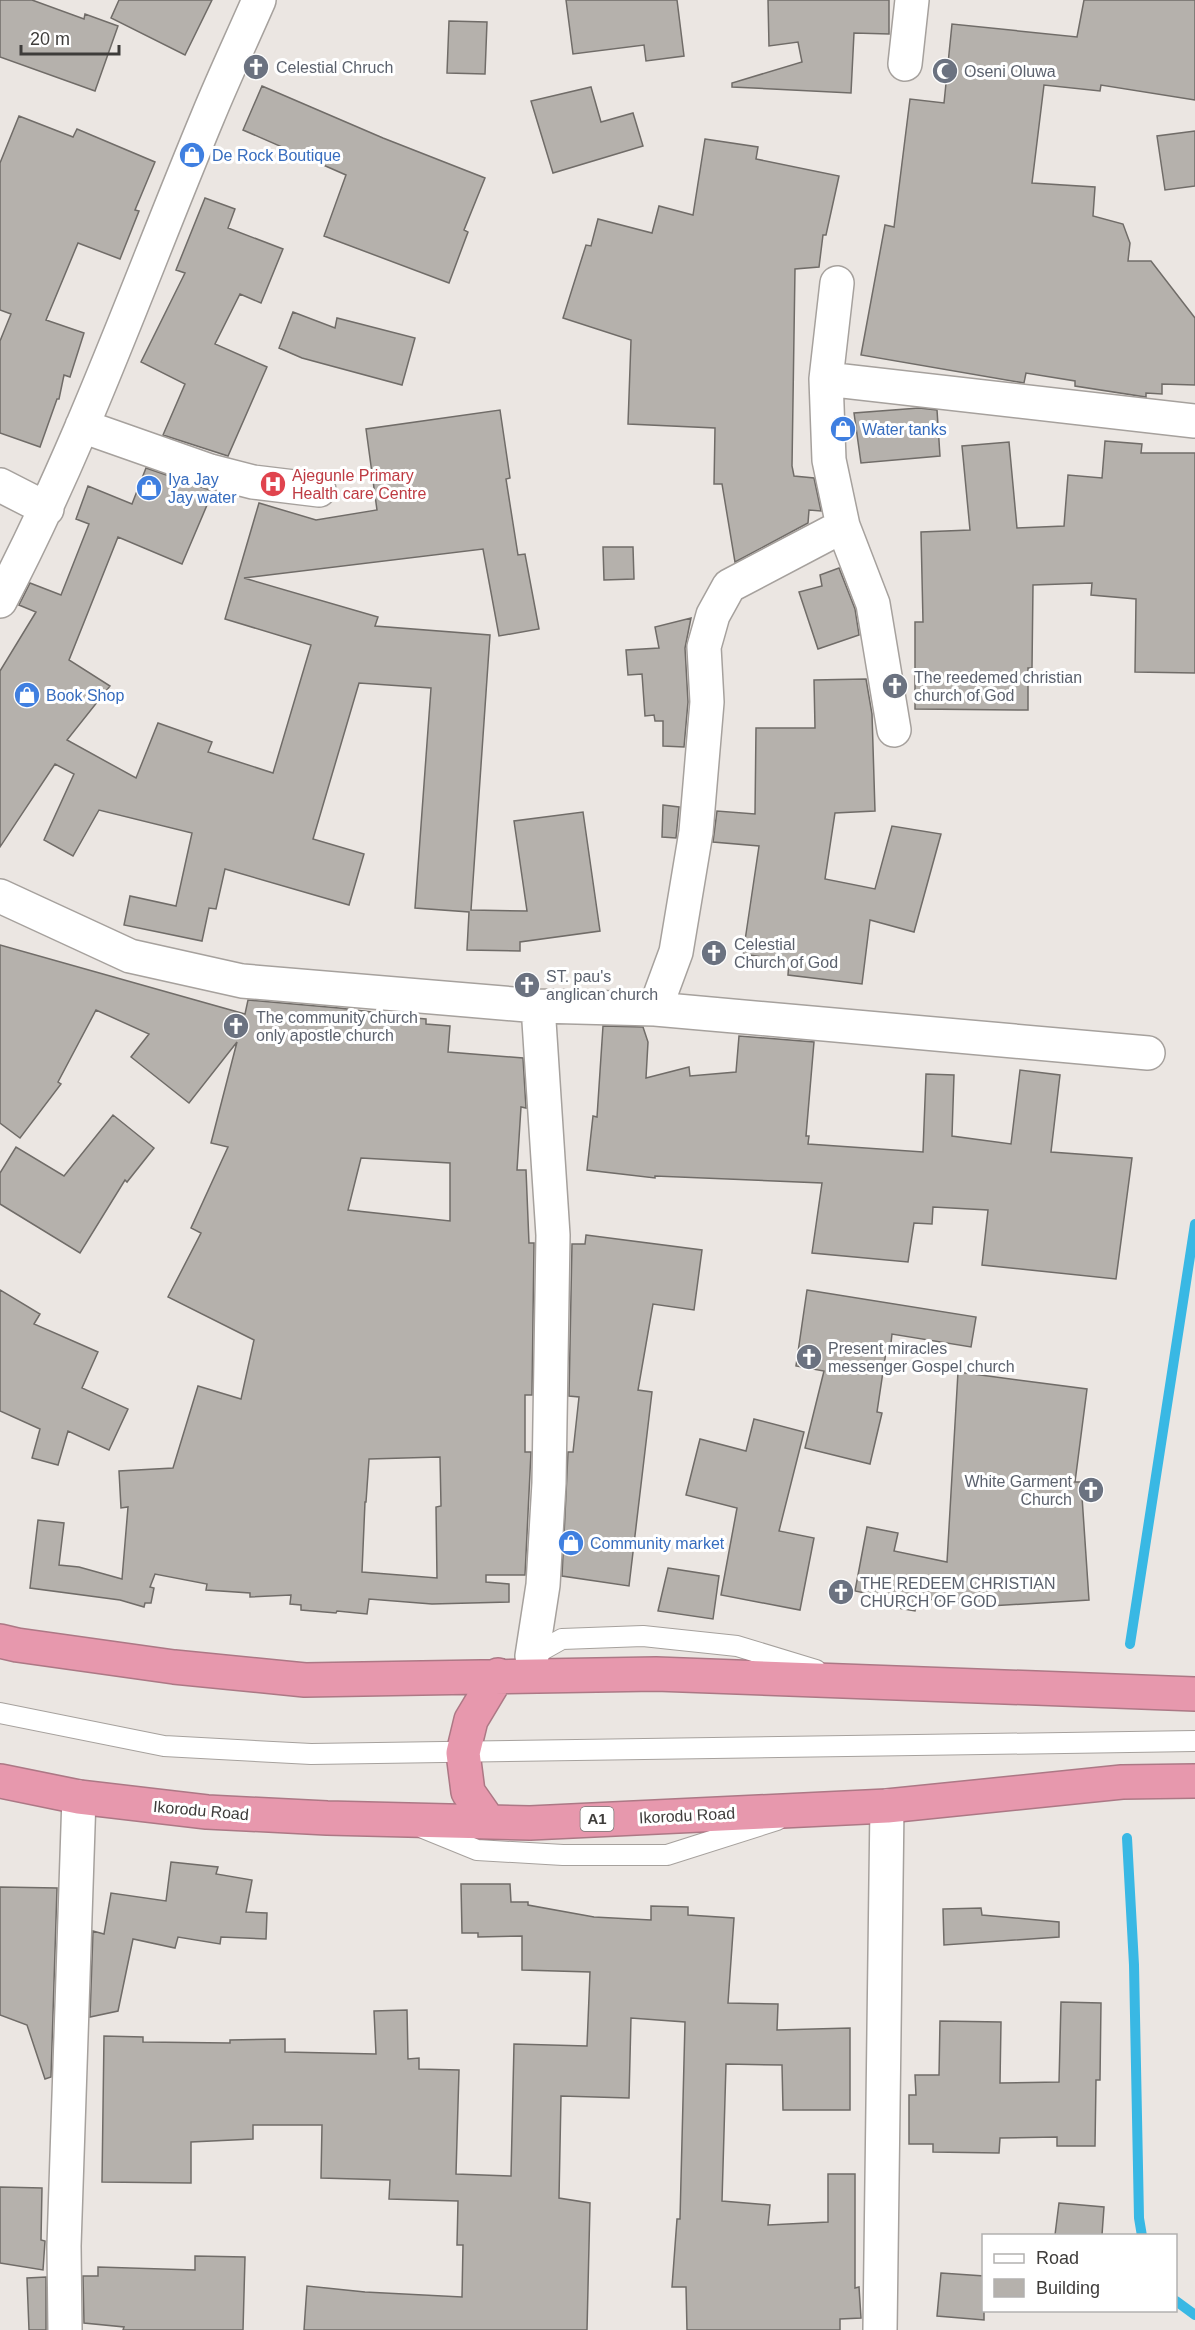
<svg xmlns="http://www.w3.org/2000/svg" width="1195" height="2330" font-family="Helvetica,sans-serif">
<style>
.lines{fill:none;stroke-linecap:round;stroke-linejoin:round}
.stream{stroke:#39b8e4;stroke-width:10}
.building{fill:#b5b1ac;stroke:#706c68;stroke-width:1.5;fill-rule:evenodd}
.lane-casing{stroke:#a6a19d;stroke-width:22}
.street-casing{stroke:#a6a19d;stroke-width:36}
.highway-casing{stroke:#ac7885;stroke-width:36}
.lane{stroke:#fff;stroke-width:20}
.street{stroke:#fff;stroke-width:33}
.highway{stroke:#e798ad;stroke-width:33}
.labels{text-anchor:middle;stroke-width:6;stroke-linejoin:round;paint-order:stroke}
.shield{fill:#fff;stroke:#787675;stroke-width:1.5}
.shield-label{font-size:15px;font-weight:bold;fill:#3e3c3a}
.worship-label{font-size:16px;fill:#5b616d;stroke:#fff;text-anchor:start}
.shop-label{font-size:16px;fill:#366cbe;stroke:#fff;text-anchor:start}
.health-label{font-size:16px;fill:#be3a42;stroke:#fff;text-anchor:start}
.street-label{font-size:16px;fill:#3e3c3a;stroke:#fff}
</style>
<rect width="100%" height="100%" fill="#ebe6e2"/>
<g class="lines">
<path class="stream" d="M1130 1644 1195 1224
M1127 1838 1134 1965 1139 2218 1142 2236
M1176 2301 1195 2315"/>
</g>
<path class="building" d="M0 0H32L84 19 85 14 118 26 95 91 0 57Z
M119 0H212L185 55 111 18Z
M566 0H677L684 56 646 61 644 45 573 54Z
M768 0H889V34L854 33 851 93 732 87V83L802 62 798 42 769 46Z
M1084 0H1195V100L1101 85 1100 91 1044 85 1032 183 1095 187 1093 216 1123 224 1130 243 1128 261H1151L1195 318V385L1162 384V394L1146 393V397L1075 386V381L1026 373 1024 383 861 355 885 225 894 227 910 99 944 103 952 24 1077 37Z
M449 21 487 22 485 74 447 73Z
M262 86 383 138 485 178 464 230 468 232 449 283 324 236 346 175 243 130Z
M591 87 601 122 633 113 643 146 553 173 531 101Z
M19 116 73 137 77 129 155 162 135 210 139 211 120 259 78 243 46 320 84 333 70 377 64 375 59 399H57L40 447 0 433V341L11 314 0 310V163Z
M1195 131V186L1165 190 1157 136Z
M705 139 758 147 756 159 839 176 826 235H823L819 267 795 269 792 466 794 476 814 478 821 511 809 510 808 523 735 562 722 484H714L715 428 628 424 631 340 563 318 586 245 591 246 598 219 652 233 659 206 693 215Z
M205 198 235 209 228 228 283 249 261 303 240 294 215 344 267 367 228 456 163 435 185 384 141 362 185 273 176 270Z
M293 312 335 328 337 318 415 338 402 385 302 358 279 348Z
M919 408 937 410 940 456 861 463 854 413Z
M500 410 510 478 506 479 518 555 525 554 539 629 499 636 483 549 244 578 378 617 375 626 490 635 471 910 527 911 514 821 583 812 600 931 520 942V951L467 950 469 912 415 908 431 688 359 683 313 839 364 854 349 905 225 869 216 909 209 908 202 941 124 925 130 896 176 906 192 833 99 810 73 856 44 840 74 774 55 764 0 847V671L36 612 19 605 30 583 61 595 89 524 76 519 88 486 132 504 146 468 213 491 182 564 118 537 69 660 110 686 67 740 136 778 158 723 212 742 208 752 273 773 311 645 225 619 259 503 316 520 377 510 366 429Z
M1105 441 1142 444 1141 453H1195V673L1135 672 1136 599 1091 595 1092 583 1033 585 1032 668H1028V710L915 709V622H923L921 532 970 530 962 446 1009 442 1017 528 1064 526 1068 475 1102 478Z
M603 547H633L634 579 604 580Z
M839 568 855 609 859 635 818 649 799 592 822 586 820 575Z
M691 618 685 648 688 702 684 747 663 746V721H655L654 715 645 716 642 674 628 675 626 650 659 648 655 627Z
M866 679 872 714 875 811 835 813 825 879 875 889 892 826 941 834 914 932 870 920 862 984 788 975 789 961 743 954 759 846 713 842 717 811 755 814 756 728H815L814 680Z
M663 805 679 807 676 838 662 837Z
M0 945 245 1014 248 1000 339 1008 380 1013V1015L426 1019V1024L450 1026 448 1052 523 1058 526 1108 521 1107 517 1170H526L529 1243H534L532 1395H525V1452H531L525 1575H486V1582L509 1584V1602L432 1604 369 1599 367 1614 337 1611 336 1613 301 1610V1605L290 1604 291 1595 250 1597V1593L206 1590 207 1584 155 1574 150 1587 154 1588 151 1603H145L144 1607 120 1600 30 1588 38 1520 64 1523 59 1565 79 1567 122 1579 128 1507 121 1508 119 1471 173 1468 198 1386 241 1399 254 1340 168 1297 201 1233 191 1228 228 1147 211 1143 237 1042 189 1103 131 1057 149 1034 96 1010 58 1082 61 1084 20 1138 0 1123ZM361 1158 450 1163V1221L348 1210ZM440 1457 441 1506 436 1507 437 1578 362 1572 365 1502H366L369 1459Z
M603 1026 643 1027 648 1042 646 1078 689 1067 690 1076 736 1072 739 1036 814 1042 806 1136H809L808 1144 923 1152 926 1074 954 1075 952 1136 1011 1144 1020 1070 1060 1075 1051 1152 1132 1158 1116 1279 982 1265 988 1210 933 1207 932 1224 914 1223 908 1262 812 1253 822 1183 655 1176V1178L587 1170 593 1116 597 1117Z
M113 1115 154 1148 127 1182 125 1180 80 1253 0 1204V1173L16 1147 64 1176Z
M586 1235 702 1250 694 1310 653 1304 638 1390 652 1392 629 1586 562 1576 568 1452H573L579 1397 569 1396 572 1244H585Z
M0 1290 40 1314 34 1324 98 1352 82 1388 128 1409 109 1450 68 1431 58 1465 32 1458 40 1429 0 1411Z
M807 1290 976 1317 971 1347 892 1334 890 1352H886L877 1412 882 1413 870 1464 805 1448 824 1371 796 1366Z
M958 1372 1087 1389 1075 1482H1081L1089 1600 989 1606 917 1598 915 1611 868 1603 870 1594 855 1591 867 1527 898 1533 894 1551 947 1562Z
M754 1419 804 1432 779 1531 814 1538 800 1610 721 1595 737 1508 686 1495 700 1439 746 1451Z
M668 1568 719 1576 713 1619 658 1611Z
M171 1862 218 1867 216 1874 252 1880 246 1912 267 1913 266 1939 221 1937 220 1944 178 1937 175 1948 133 1939 118 2011 90 2017 93 1931 104 1934 111 1893 166 1901Z
M461 1884H510L511 1902H528V1905L594 1917 651 1920V1906L688 1907V1915L734 1918 728 2003 778 2004 777 2030 850 2028V2110H783L782 2065 726 2064 722 2201 770 2205 768 2225 828 2222V2174H855V2288L859 2287 861 2318 840 2319V2330H687L686 2287H672L677 2219H680L685 2022 631 2018 629 2098 561 2096 559 2198 590 2203 587 2330H304L307 2286 365 2292 462 2297 463 2245H457L458 2201 389 2199 390 2180 321 2178 322 2125H253V2139L191 2142V2183L102 2182 104 2036 143 2037V2042L230 2043V2040L285 2039V2052L376 2054 374 2011 407 2010 408 2059 419 2058V2069L459 2070 456 2174 511 2176 514 2044 587 2046 590 1972 522 1970V1936L478 1937V1933H462Z
M0 1887 57 1888 51 2077 45 2079 27 2025 0 2015Z
M981 1908 982 1915 1059 1922V1937L944 1945 943 1909Z
M1061 2002 1101 2003 1100 2080H1096L1095 2146H1057V2137L1000 2138 999 2153 933 2152V2144H909V2095H916L915 2075H939L940 2021 1001 2022 1000 2083 1059 2082Z
M0 2187 42 2188 41 2240 45 2241 43 2270 0 2263Z
M1059 2203 1104 2207 1102 2235H1055Z
M195 2256 245 2257 243 2330H123L124 2327 84 2323 83 2276H98V2267L195 2270Z
M941 2273 984 2276V2320L937 2316Z
M46 2277V2330H29L27 2278Z"/>
<g class="lines">
<g class="lane-casing">
<path id="lane" d="M528 1658 562 1639 643 1636 737 1646 816 1670
M0 1713 164 1746 311 1754 1195 1741
M423 1828 477 1850 563 1855H667L777 1820"/>
</g>
<g class="street-casing">
<path id="street" d="M905 64 912 0
M837 283 826 379 1195 421
M826 379 829 460 843 526 873 604 894 730
M82 426 210 471 253 482 319 490
M0 485 47 509
M0 601C82 445 140 279 208 116 224 77 242 39 259 0
M0 896 130 956 242 981 538 1006 655 1009 1148 1053
M655 1009 676 952 696 832 707 702 704 647 713 615 729 586 843 526
M532 1656 543 1585 549 1483 553 1235 538 1006
M65 2330 64 2246 79 1797
M880 2330 887 1806"/>
</g>
<g class="highway-casing">
<path id="highway" d="M0 1641 17 1645 174 1667 305 1680 656 1674 1195 1694
M0 1781 79 1797 207 1812 327 1818 530 1823 887 1806 1122 1782 1195 1781
M489 1822 468 1792 463 1753 471 1720 498 1675"/>
</g>
<use href="#lane" class="lane"/>
<use href="#street" class="street"/>
<use href="#highway" class="highway"/>
</g>
<defs>
<g id="church-disc" transform="scale(1.35)"><circle r="9.5" fill="#6b7280" stroke="#fff"/><path d="M-1.2-6h2.4v3.5h3.3v2.4h-3.3V6h-2.4V-.1h-3.3v-2.4h3.3Z" fill="#fff"/></g>
<g id="mosque-disc" transform="scale(1.35)"><circle r="9.5" fill="#6b7280" stroke="#fff"/><path d="M3.5-4.9A6 6 0 1 0 3.5 4.9A5 5 0 1 1 3.5-4.9Z" fill="#fff"/></g>
<g id="shop-disc" transform="scale(1.35)"><circle r="9.5" fill="#3f7fe0" stroke="#fff"/><path d="M-5-2.5h2.3a2.7 3.5 0 0 1 5.4 0H5L5.5 6h-11ZM-1.5-2.5h3a1.5 2.3 0 0 0-3 0Z" fill="#fff"/></g>
<g id="hospital-disc" transform="scale(1.35)"><circle r="9.5" fill="#e0444e" stroke="#fff"/><path d="M-5-5h3v3.5h4V-5h3V5h-3V1.5h-4V5h-3Z" fill="#fff"/></g>
</defs>
<g fill-rule="evenodd">
<use href="#church-disc" x="256" y="67"/>
<use href="#mosque-disc" x="945" y="71"/>
<use href="#shop-disc" x="192" y="155"/>
<use href="#shop-disc" x="843" y="429"/>
<use href="#hospital-disc" x="273" y="484"/>
<use href="#shop-disc" x="149" y="488"/>
<use href="#church-disc" x="895" y="686"/>
<use href="#shop-disc" x="27" y="695"/>
<use href="#church-disc" x="714" y="953"/>
<use href="#church-disc" x="527" y="985"/>
<use href="#church-disc" x="236" y="1026"/>
<use href="#church-disc" x="809" y="1357"/>
<use href="#church-disc" x="1091" y="1490"/>
<use href="#shop-disc" x="571" y="1543"/>
<use href="#church-disc" x="841" y="1592"/>
</g>
<g class="labels">
<rect class="shield" x="580.5" y="1807" width="33" height="24" rx="4.5"/>
<g class="shield-label">
<text x="597" y="1824">A1</text>
</g>
<g class="worship-label">
<text x="276" y="73">Celestial Chruch</text>
<text x="964" y="77">Oseni Oluwa</text>
<text x="914" y="683">The reedemed christian<tspan x="914" dy="18">church of God</tspan></text>
<text x="734" y="950">Celestial<tspan x="734" dy="18">Church of God</tspan></text>
<text x="546" y="982">ST. pau's<tspan x="546" dy="18">anglican church</tspan></text>
<text x="256" y="1023">The community church<tspan x="256" dy="18">only apostle church</tspan></text>
<text x="828" y="1354">Present miracles<tspan x="828" dy="18">messenger Gospel church</tspan></text>
<text x="1072" y="1487" text-anchor="end">White Garment<tspan x="1072" dy="18">Church</tspan></text>
<text x="860" y="1589">THE REDEEM CHRISTIAN<tspan x="860" dy="18">CHURCH OF GOD</tspan></text>
</g>
<g class="shop-label">
<text x="212" y="161">De Rock Boutique</text>
<text x="862" y="435">Water tanks</text>
<text x="168" y="485">Iya Jay<tspan x="168" dy="18">Jay water</tspan></text>
<text x="46" y="701">Book Shop</text>
<text x="590" y="1549">Community market</text>
</g>
<g class="health-label">
<text x="292" y="481">Ajegunle Primary<tspan x="292" dy="18">Health care Centre</tspan></text>
</g>
<g class="street-label">
<text transform="translate(201 1810) rotate(5)" y="6">Ikorodu Road</text>
<text transform="translate(687 1815) rotate(-3)" y="6">Ikorodu Road</text>
</g>
</g>
<rect x="982" y="2234" width="195" height="78" fill="#ffffff" stroke="#b2b1b0" stroke-width="1.5"/>
<rect x="994" y="2254" width="30" height="9" fill="#ffffff" stroke="#b2b1b0" stroke-width="1.5"/>
<text x="1036" y="2264" font-size="18" fill="#3e3c3a">Road</text>
<rect x="994" y="2279" width="30" height="18" fill="#b5b1ac" stroke="#b2b1b0" stroke-width="1.5"/>
<text x="1036" y="2294" font-size="18" fill="#3e3c3a">Building</text>
<path d="M21 45v9h98v-9" fill="none" stroke="#3e3c3a" stroke-width="3"/>
<text x="30" y="45" font-size="18" fill="#3e3c3a" stroke="#ffffff" stroke-width="4.5" paint-order="stroke">20 m</text>
</svg>
